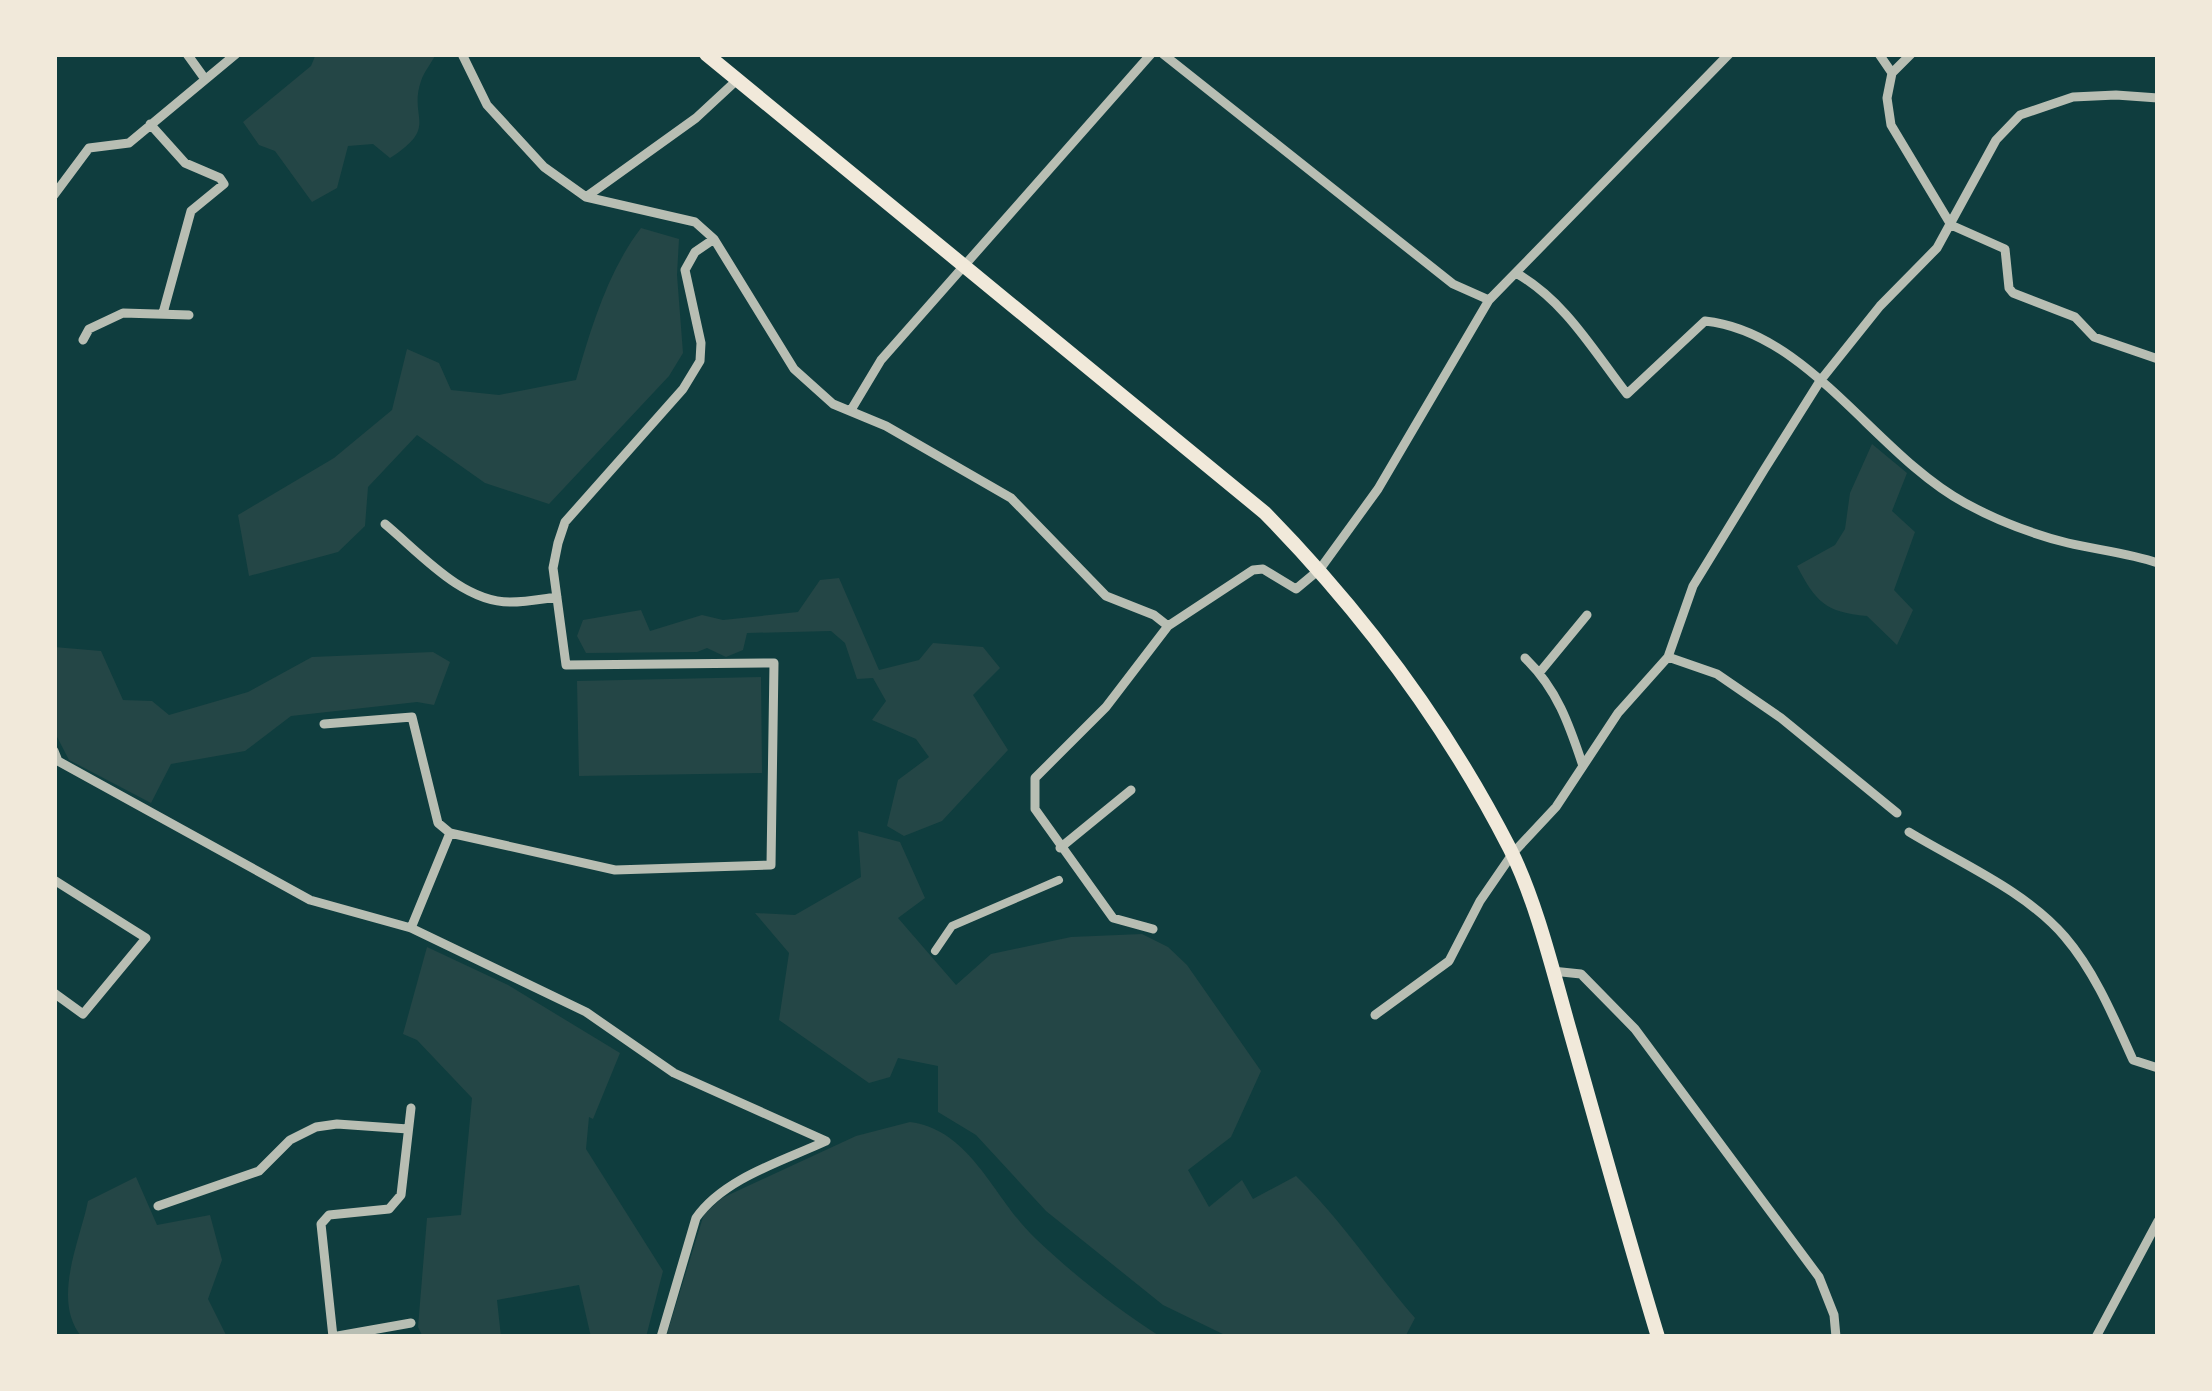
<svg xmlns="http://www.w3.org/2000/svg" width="2212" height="1391" font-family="Jost,sans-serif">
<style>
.green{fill:#244646}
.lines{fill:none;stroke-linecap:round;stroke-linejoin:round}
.pedestrian{stroke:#b8beb3;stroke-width:8}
.minor{stroke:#b8beb3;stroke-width:9}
.secondary{stroke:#f1e9da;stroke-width:14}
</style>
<rect width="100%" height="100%" fill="#0f3d3e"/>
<path class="green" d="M316 54H436C432 62 424 72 421 81 408 119 440 126 390 158L373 144 348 146 337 188 312 202 275 151 259 145 243 122 311 66Z
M641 228 679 239 677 275 683 353 669 376 549 504 485 483 417 435 368 487 365 526 338 552 249 576 238 515 334 458 392 410 407 349 439 363 451 390 499 395 576 380C591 328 608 271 641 228Z
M1872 444 1907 473 1892 511 1915 532 1894 590 1913 610 1897 645 1867 616C1825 612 1816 602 1797 566L1835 545 1845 529 1850 493Z
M839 578 879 670 919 660 933 643 983 647 1000 668 973 695 1008 750 942 821 904 836 887 826 898 780 929 757 916 739 872 720 886 701 873 678 857 679 845 643 831 631 747 633 743 650 726 657 707 648 697 652 586 653 577 636 583 620 641 610 650 631 702 615 723 620 798 612 820 580Z
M54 647 101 651 123 700 152 701 169 715 248 692 312 657 433 652 450 662 434 705 417 702 291 716 245 751 171 764 151 803 69 760 54 731Z
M761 677 762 773 579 776 577 681Z
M858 831 900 842 925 898 898 918 956 985 991 954 1071 937 1142 934 1168 947 1187 965 1261 1071 1231 1137 1188 1170 1209 1207 1242 1180 1253 1199 1296 1176C1341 1219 1374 1271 1415 1318L1405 1337H1229L1163 1305 1046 1211 976 1135 938 1112V1066L898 1058 890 1077 869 1083 779 1020 789 953 755 913 795 915 861 877Z
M427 947 508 985 620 1053 593 1119 589 1117 586 1149 663 1271 646 1337H591L579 1285 497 1300 501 1337H423L418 1327 427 1218 461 1215 472 1098 417 1040 403 1034Z
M910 1122C972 1130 994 1200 1036 1239 1075 1276 1116 1308 1161 1337H666L704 1214 722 1198 856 1136Z
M136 1177 157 1225 210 1215 222 1260 208 1299 227 1337H82C51 1301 80 1241 88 1201Z"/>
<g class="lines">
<path class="pedestrian" d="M935 951 952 926 1059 880"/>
<path class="minor" d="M187 54 205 79
M462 54 487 105 544 167 586 197 695 222 714 239 794 369 833 404 886 426 1011 498 1106 596 1154 615 1168 626
M1163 54 1453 284 1489 300
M1879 54 1892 73
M1911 54 1892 73 1887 98 1891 125 1951 225 2005 249 2009 288 2013 293 2075 317 2094 337 2158 359
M150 124 185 163 220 178 224 184 191 211 163 313
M54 195 89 148 129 143 236 54
M586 197 696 118 737 80
M1516 273C1565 301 1593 350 1627 394L1705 321C1809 332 1876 455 1965 503 1998 521 2032 534 2068 543 2098 550 2129 553 2158 563
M83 340 89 329 123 313 189 315
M851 410 881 360 1151 54
M385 524C420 553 462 602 510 602 526 602 542 599 557 597
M1668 657 1717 674 1781 718 1897 813
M1525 658C1557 689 1569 724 1583 766
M1540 672 1587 615
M324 724 412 717 438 823 450 833
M54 751 58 761 310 900 411 928 586 1012 674 1073 826 1141
M1909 832C1960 863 2026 891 2065 937 2095 972 2114 1018 2133 1060L2158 1068
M1060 848 1131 790
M54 880 146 938 83 1014 54 993
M411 928 450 833 615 870 771 865 774 663 566 665 553 568 558 543 565 522 683 389 700 361 701 343 685 270 695 252 714 239
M1153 929 1113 918 1035 809V778L1106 707 1168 626 1253 570 1263 569 1296 589 1320 569 1378 489 1489 300 1729 54
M1552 971 1581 974 1635 1029 1819 1277 1834 1315 1836 1337
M1375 1015 1449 961 1480 901 1513 853 1556 807 1618 713 1668 657 1693 586 1764 470 1820 381 1880 306 1937 248 1996 140 2020 115 2073 97 2116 95 2158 98
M158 1206 259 1171 290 1140 316 1127 337 1124 408 1129
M332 1337 411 1323
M333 1337 321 1224 329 1215 389 1209 401 1195 411 1108
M661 1337 696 1218C724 1178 783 1161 826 1141
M2096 1337 2158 1221"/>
<path class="secondary" d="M706 54 1265 513C1363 613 1446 724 1510 849 1536 900 1554 975 1570 1031 1599 1133 1627 1235 1658 1337"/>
</g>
<rect width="2212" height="1391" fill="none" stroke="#f1e9da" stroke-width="114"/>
</svg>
